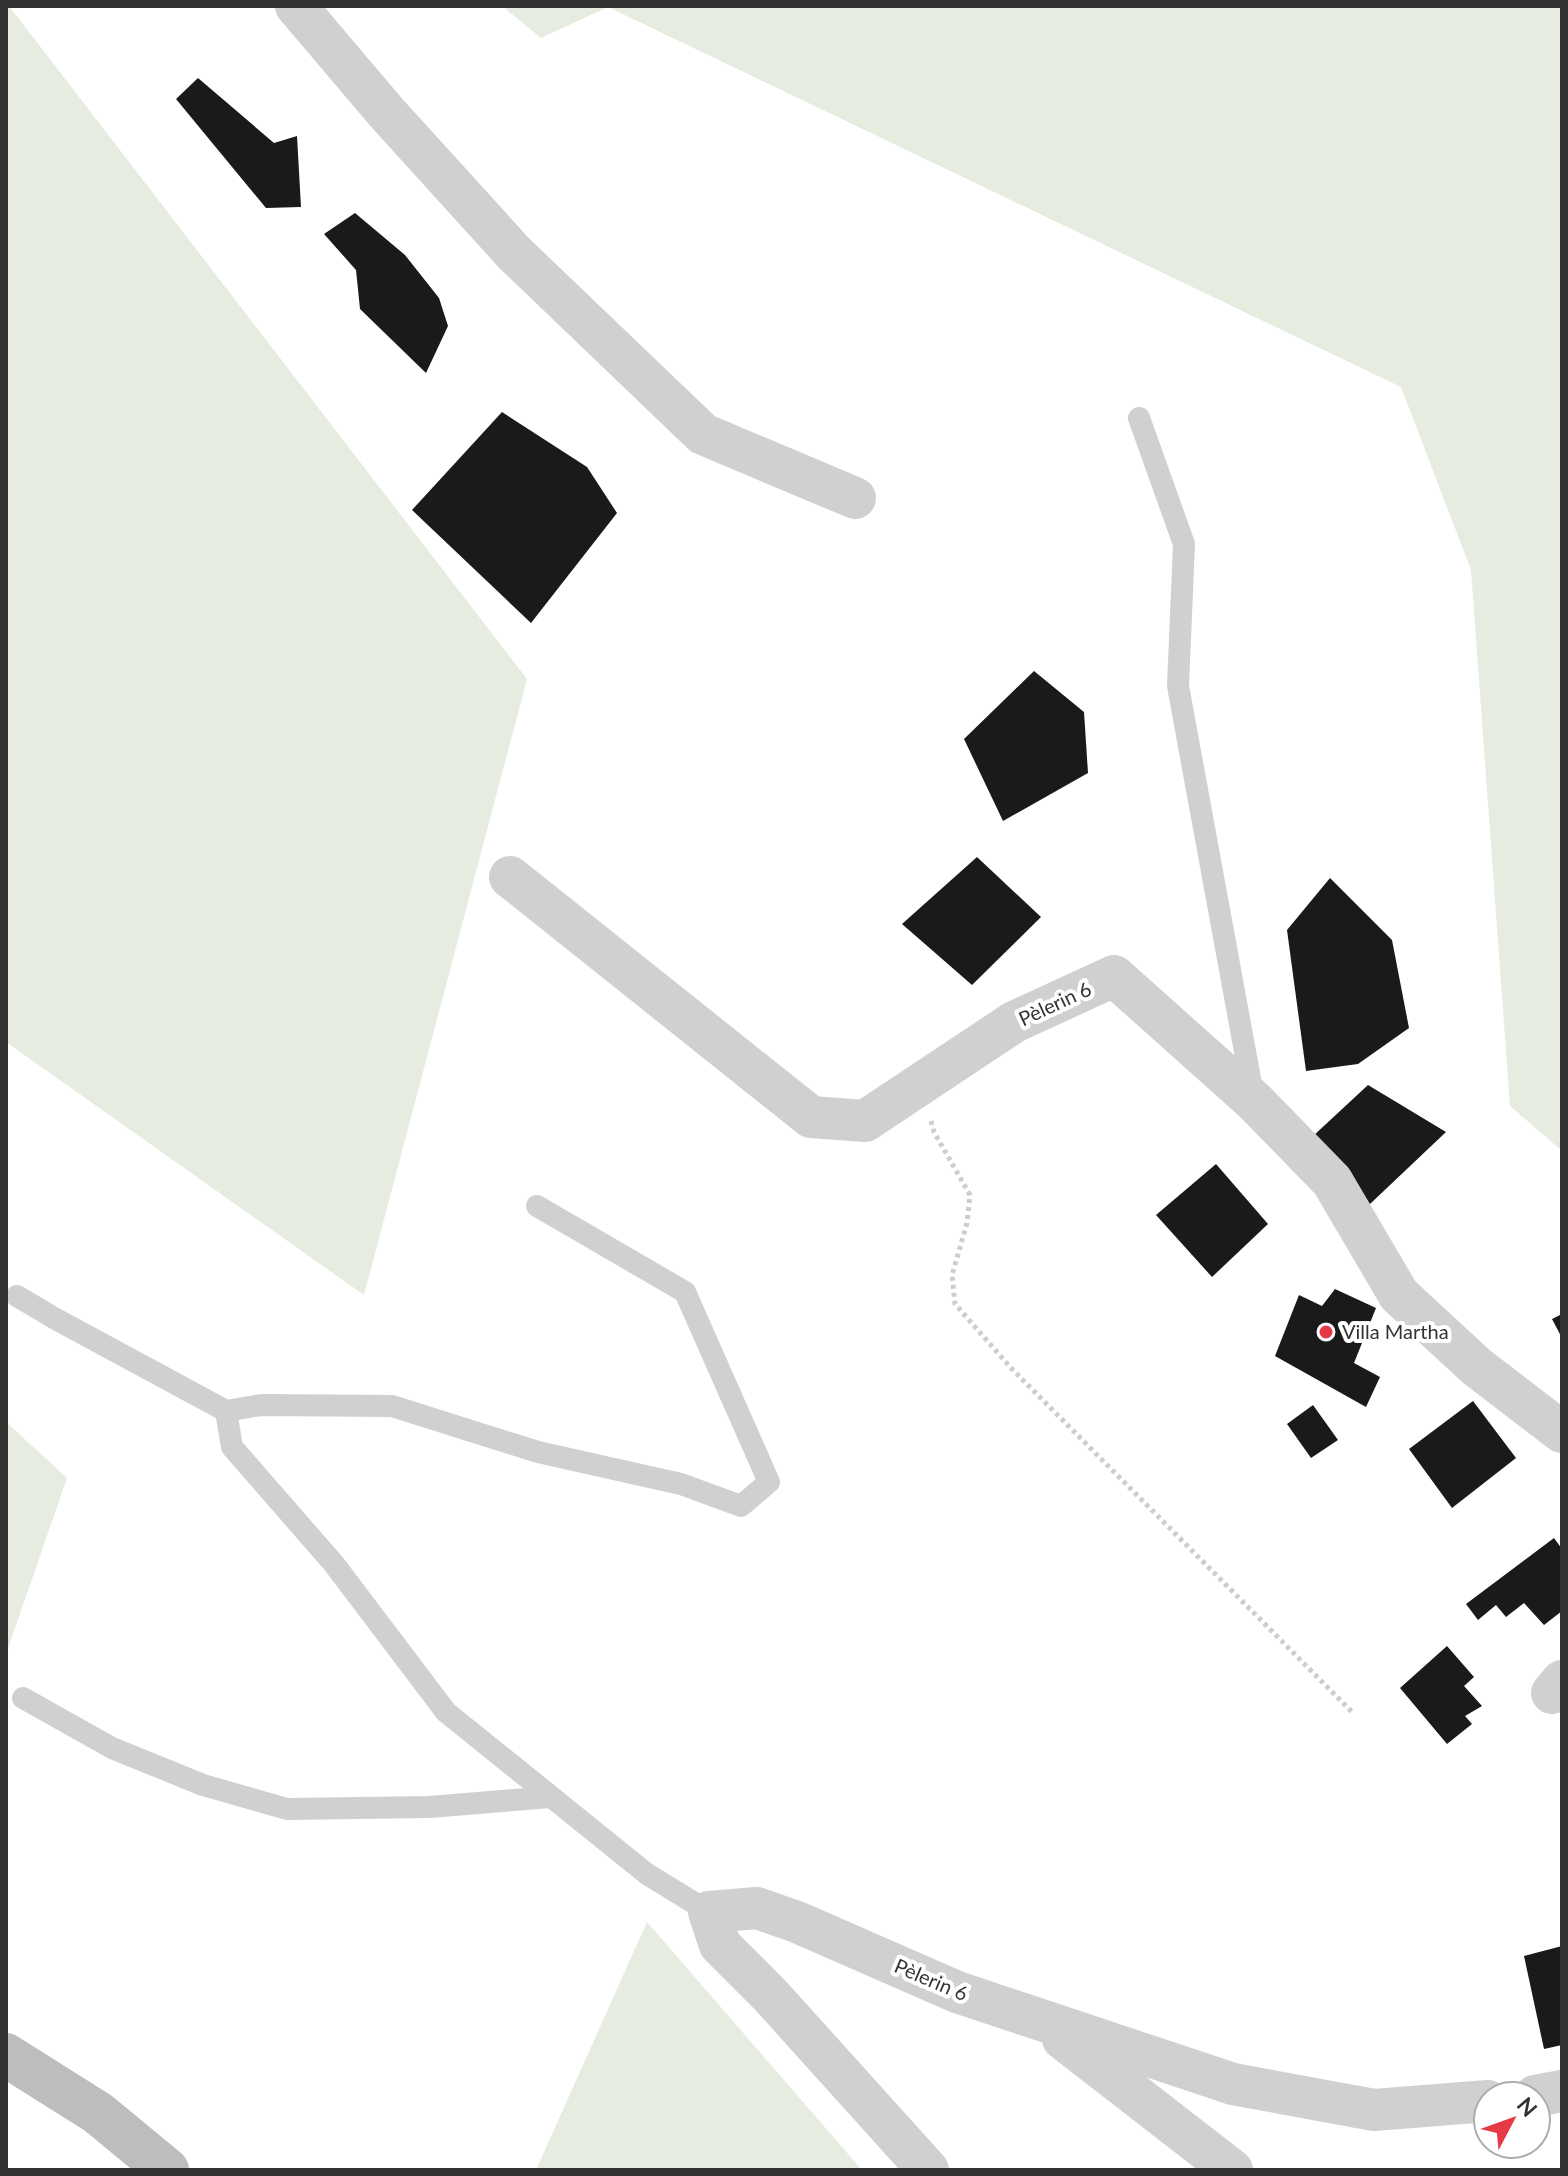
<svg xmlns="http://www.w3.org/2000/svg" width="1568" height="2176" font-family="Lato,sans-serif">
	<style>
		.green { fill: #e6ecdf }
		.building { fill: #1a1a1a }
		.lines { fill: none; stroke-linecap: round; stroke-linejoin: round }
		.path { stroke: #cdcdcd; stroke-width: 5; stroke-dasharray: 4 4; stroke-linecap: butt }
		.lane { stroke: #d0d0d0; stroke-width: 22 }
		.street { stroke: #d0d0d0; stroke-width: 42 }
		.secondary { stroke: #bdbdbd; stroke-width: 44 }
		.poi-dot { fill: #e63946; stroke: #fff; stroke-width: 3 }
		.labels { text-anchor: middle; stroke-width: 8; stroke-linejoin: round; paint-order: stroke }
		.street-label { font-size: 20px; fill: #333; stroke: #fff }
		.poi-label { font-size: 20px; fill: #333; stroke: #fff; text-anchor: start }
	</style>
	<rect width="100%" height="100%" fill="#fff"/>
	<g class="green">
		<polygon points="6,6 9,6 527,679 364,1295 6,1042"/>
		<polygon points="502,6 1562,6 1562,1151 1510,1106 1471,570 1401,387 608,7 541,38"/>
		<polygon points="6,1422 67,1478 6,1654"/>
		<polygon points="647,1922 862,2170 536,2170"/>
	</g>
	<g class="building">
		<polygon points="198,78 274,143 297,136 301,207 266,208 176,99"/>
		<polygon points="355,213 405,255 439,298 448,326 426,373 360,309 356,270 324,234"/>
		<polygon points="502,412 587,467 617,513 531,623 412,510"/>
		<polygon points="1034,671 1084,712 1088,773 1003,821 964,739"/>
		<polygon points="977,857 1041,917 972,985 902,924"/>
		<polygon points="1330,878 1392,940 1409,1028 1358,1064 1306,1071 1287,930"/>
		<polygon points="1368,1085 1446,1132 1370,1204 1312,1137"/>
		<polygon points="1216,1164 1268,1224 1212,1277 1156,1215"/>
		<polygon points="1335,1289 1376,1308 1354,1363 1380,1377 1366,1407 1275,1356 1299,1295 1322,1306"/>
		<polygon points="1562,1314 1562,1338 1552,1319"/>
		<polygon points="1473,1401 1516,1458 1452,1508 1409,1449"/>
		<polygon points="1313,1405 1338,1440 1311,1458 1287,1424"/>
		<polygon points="1554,1538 1562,1549 1562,1611 1544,1625 1524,1603 1506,1617 1496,1605 1478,1620 1466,1604"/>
		<polygon points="1447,1646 1474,1677 1464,1686 1482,1706 1465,1716 1472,1724 1447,1744 1400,1688"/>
		<polygon points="1562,1946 1562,2045 1544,2049 1524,1956"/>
	</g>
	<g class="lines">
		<polyline class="path" points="931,1121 934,1132 970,1195 967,1223 952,1275 955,1304 1011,1368 1353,1713"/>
		<g class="lane">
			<polyline points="1139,418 1184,544 1178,686 1253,1095"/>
			<polyline points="537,1206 685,1292 769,1482 741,1506 681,1484 538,1452 392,1406 261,1405 226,1411 232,1447 334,1564 446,1712 647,1874 709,1912"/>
			<polyline points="17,1296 54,1318 226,1411"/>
			<polyline points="23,1698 112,1748 203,1785 287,1809 430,1807 551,1797"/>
		</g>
		<g class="street">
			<polyline points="296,6 386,112 514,253 703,434 855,498"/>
			<polyline points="510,877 811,1117 865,1121 1014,1022 1114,976 1254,1101 1332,1181 1399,1295 1477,1367 1562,1432"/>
			<polyline points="1552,1693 1562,1681"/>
			<polyline points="1063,2039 1232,2170"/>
			<polyline points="1535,2096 1562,2091"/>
			<polyline points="928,2170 771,1996 720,1945 709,1912 757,1908 797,1922 957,1992 1233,2084 1374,2110 1488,2101"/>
		</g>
		<polyline class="secondary" points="6,2055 98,2113 167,2170"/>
	</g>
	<circle class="poi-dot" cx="1326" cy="1332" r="8"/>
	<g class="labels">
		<g class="street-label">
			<text transform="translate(1055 1004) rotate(-25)" y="7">Pèlerin 6</text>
			<text transform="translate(931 1980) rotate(23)" y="7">Pèlerin 6</text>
		</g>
		<g class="poi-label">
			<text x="1342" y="1339">Villa Martha</text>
		</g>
	</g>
	<rect width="1568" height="2176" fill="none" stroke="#333333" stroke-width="16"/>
	<g transform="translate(1512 2120) rotate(49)"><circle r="38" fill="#ffffff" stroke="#adadad" stroke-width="2"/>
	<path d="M0-6L14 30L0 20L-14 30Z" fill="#e63946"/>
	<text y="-12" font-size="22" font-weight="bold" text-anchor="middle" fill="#333333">N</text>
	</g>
</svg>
